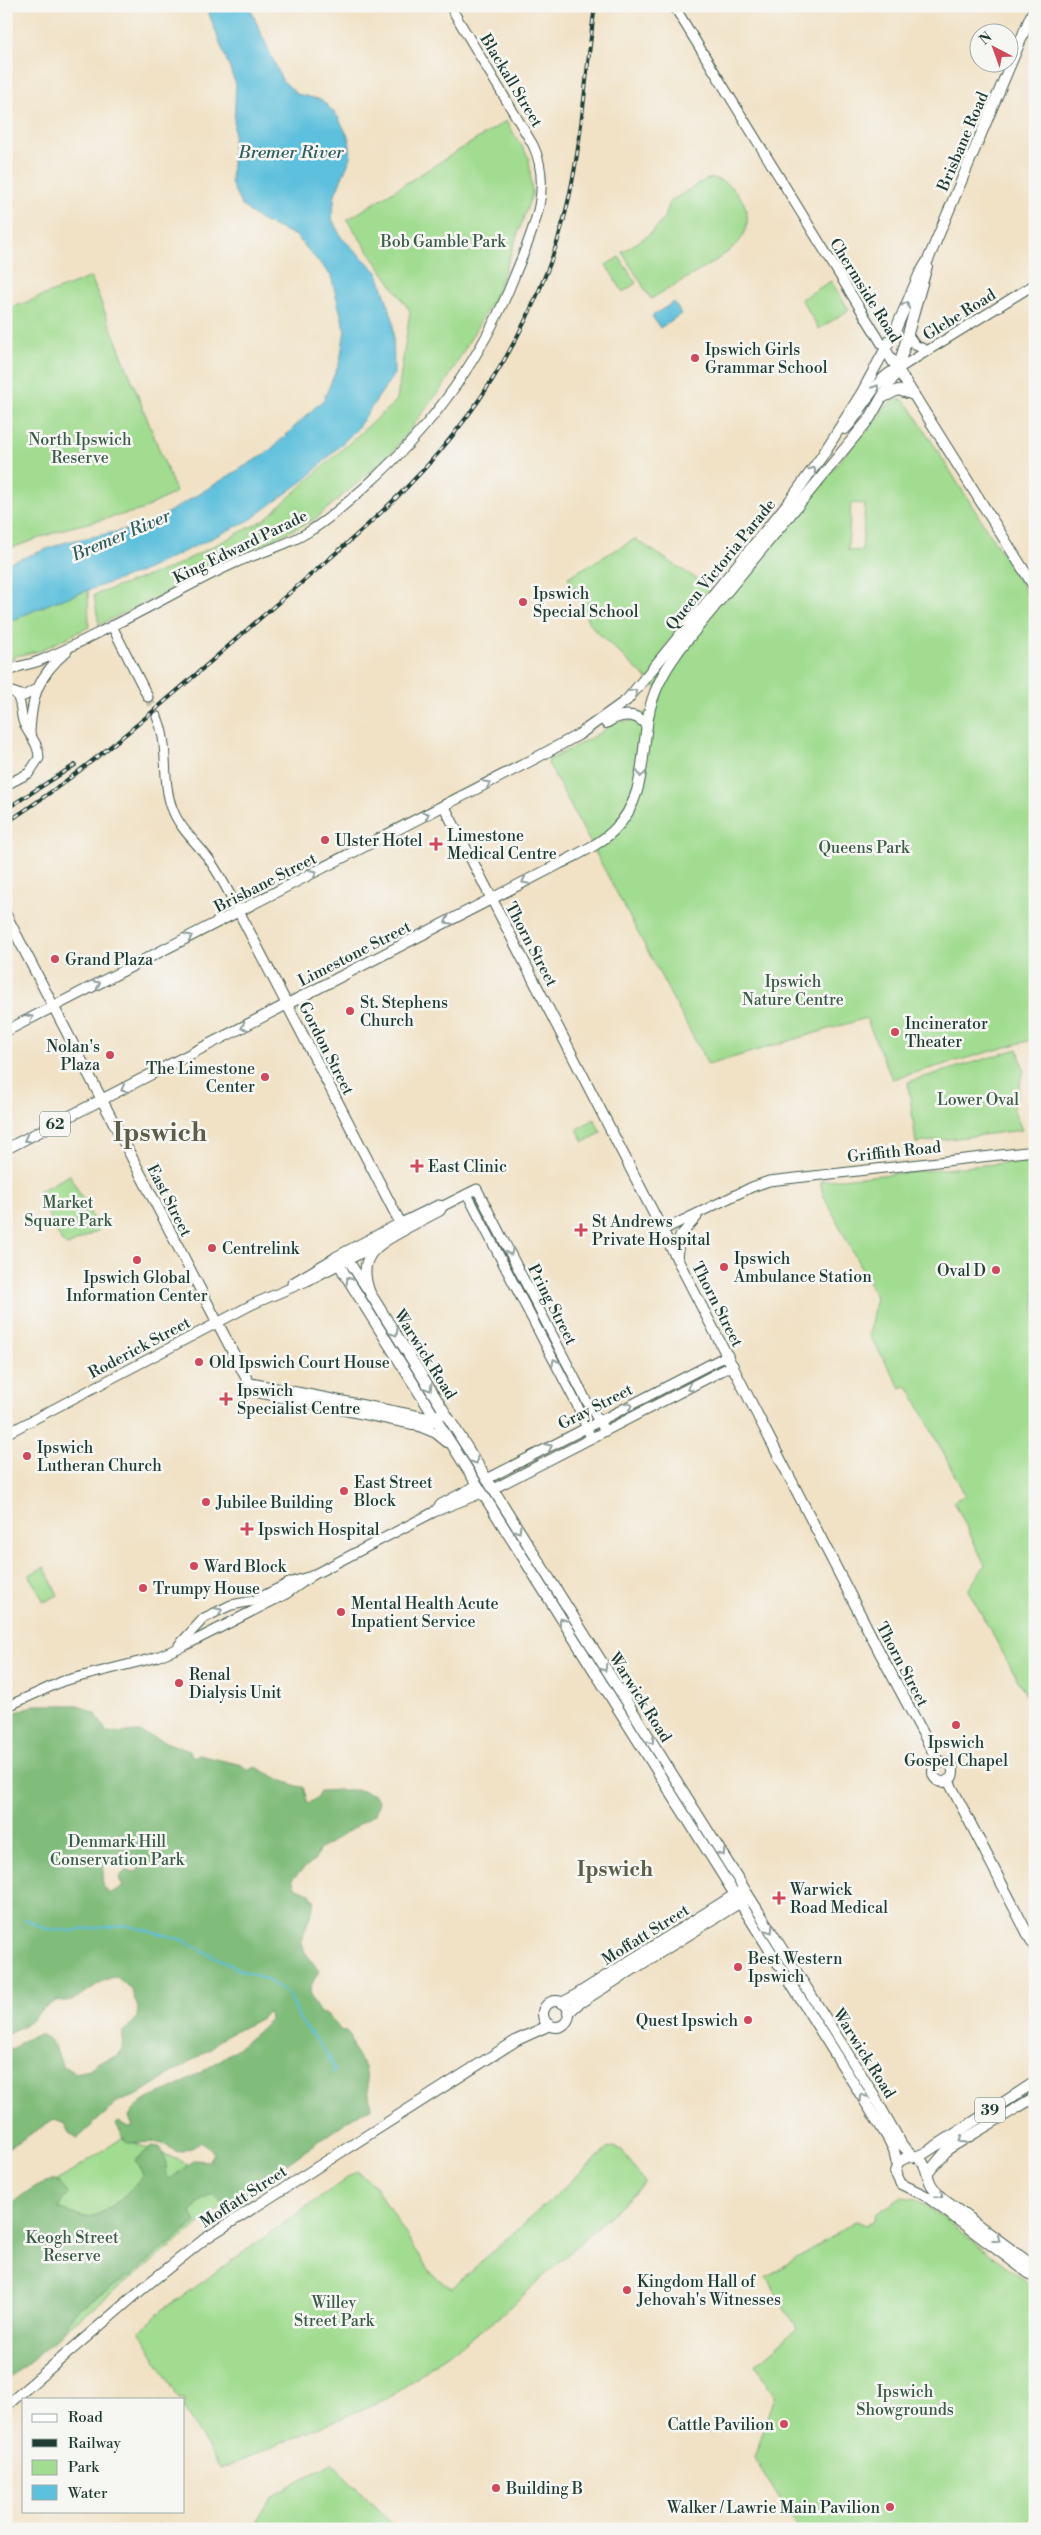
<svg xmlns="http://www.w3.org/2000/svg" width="1041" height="2535" font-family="'Libre Bodoni',serif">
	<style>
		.green { fill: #a1dc90; stroke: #608c62; fill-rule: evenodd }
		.forest { fill: #80bc7a; stroke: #507c57; fill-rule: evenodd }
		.water { fill: #5dc0dc; stroke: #3e7e88 }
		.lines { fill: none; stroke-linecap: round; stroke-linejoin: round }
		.stream { stroke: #5dc0dc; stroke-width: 2 }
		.minor-tunnel { stroke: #c7c1a9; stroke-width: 9; stroke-dasharray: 9 4.5; stroke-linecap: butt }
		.minor-casing { stroke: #3e564a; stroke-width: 11 }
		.major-casing { stroke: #3e564a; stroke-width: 12 }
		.minor { stroke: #fff; stroke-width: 9 }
		.major { stroke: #fff; stroke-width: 10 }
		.rail-casing { stroke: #1f3d34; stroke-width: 4 }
		.rail { stroke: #f6f6f2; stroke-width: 2; stroke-dasharray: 5.5; stroke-linecap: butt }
		.oneway { stroke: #8f9e9a }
		.poi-dot { fill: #d1495b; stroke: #f6f6f2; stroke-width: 2 }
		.labels { text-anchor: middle; stroke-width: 5; stroke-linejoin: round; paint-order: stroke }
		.shield { fill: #f6f6f2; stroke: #60746d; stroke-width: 1 }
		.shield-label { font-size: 15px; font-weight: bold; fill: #1f3d34 }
		.street-label { font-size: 16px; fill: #1f3d34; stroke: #f6f6f2 }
		.park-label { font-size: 16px; fill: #395d46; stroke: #f6f6f2 }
		.poi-label { font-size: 16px; fill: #1f3d34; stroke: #f6f6f2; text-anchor: start }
		.water-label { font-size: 18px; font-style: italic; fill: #2e5e5e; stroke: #f6f6f2 }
		.district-label { font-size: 21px; font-weight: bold; fill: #5c5e47; stroke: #f6f6f2 }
		.town-label { font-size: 26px; font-weight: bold; fill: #5c5e47; stroke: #f6f6f2 }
	</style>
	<rect width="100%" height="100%" fill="#f6f6f2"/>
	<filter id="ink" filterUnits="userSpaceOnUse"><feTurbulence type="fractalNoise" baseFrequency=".02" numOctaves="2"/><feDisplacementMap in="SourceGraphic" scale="10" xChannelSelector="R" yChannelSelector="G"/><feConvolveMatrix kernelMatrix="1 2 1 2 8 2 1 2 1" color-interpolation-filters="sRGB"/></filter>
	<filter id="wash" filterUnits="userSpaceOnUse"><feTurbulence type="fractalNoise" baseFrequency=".0096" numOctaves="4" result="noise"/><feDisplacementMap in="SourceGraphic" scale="20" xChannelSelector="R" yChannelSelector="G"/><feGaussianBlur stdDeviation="1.12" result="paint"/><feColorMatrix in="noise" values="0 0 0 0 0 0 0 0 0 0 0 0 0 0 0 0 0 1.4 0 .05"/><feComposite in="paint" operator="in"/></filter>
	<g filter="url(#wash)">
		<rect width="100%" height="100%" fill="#f1e2c6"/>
		<g class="green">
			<polygon points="506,121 529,158 532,194 497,292 444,385 390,455 315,519 99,625 94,595 173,567 264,520 397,400 410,311 347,220"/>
			<path d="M712 178C726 181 735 188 742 200 750 213 749 231 738 243 718 263 676 283 651 299L622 252C641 240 667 227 669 202L705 180Z"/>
			<polygon points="619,257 636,283 623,292 606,265"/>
			<polygon points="91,277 176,492 142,510 67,528 6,550 6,310"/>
			<polygon points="831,281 849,310 819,329 801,299"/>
			<path d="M895 399 903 400 910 407 1035 606V1039L892 1079 866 1018 708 1065 548 763 549 760 600 733 616 721H635L659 701 661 692 597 632 589 623 568 577 635 539 706 585 725 601 775 538 887 405ZM851 503 865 504 862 551 848 550Z"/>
			<polygon points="88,590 89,627 39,651 16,656 6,663 6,623 51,603"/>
			<polygon points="1018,1049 1024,1071 1013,1108 1022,1130 916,1143 908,1082"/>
			<polygon points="594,1119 601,1133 584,1142 577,1129"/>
			<polygon points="1035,1160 1035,1711 968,1590 985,1565 954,1501 965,1495 910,1389 905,1386 901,1388 869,1335 876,1297 823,1194 820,1181"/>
			<polygon points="70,1175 99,1230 68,1246 62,1242 37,1192"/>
			<polygon points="44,1567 58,1595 44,1602 29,1575"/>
			<polygon points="122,2138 247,2187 6,2376 6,2215"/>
			<polygon points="613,2147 622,2150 645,2183 504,2313 389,2398 220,2469 184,2407 184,2399 179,2399 140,2332 161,2311 357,2171 375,2186 431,2274 452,2288 608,2148"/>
			<polygon points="902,2197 916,2199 927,2206 1035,2288 1035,2516 1014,2529 798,2529 754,2458 775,2397 756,2364 797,2329 766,2277 857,2221 866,2225 874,2220 876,2214"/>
			<polygon points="332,2463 397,2529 248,2529 256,2522 271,2497"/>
		</g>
		<path class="forest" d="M34 1705H78L96 1714 107 1733 139 1732 189 1751 194 1757 199 1755 242 1765 247 1771 255 1767C269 1773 289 1786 303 1787L308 1804 315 1799 320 1791C336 1791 371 1785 379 1801L375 1814 319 1850 315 1859 292 1879 295 1887 310 1893 315 1902 301 1941 305 1952 319 1971C307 1992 307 1993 320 2013L329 2015 341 2031H346L351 2037 353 2050 365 2067 371 2108 360 2112 226 2207 213 2194 199 2202 191 2213 196 2222 131 2275 76 2310 59 2337 6 2381V2208C17 2200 44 2175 58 2182 62 2184 66 2190 68 2194L58 2207C66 2210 76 2217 84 2217 104 2219 132 2189 143 2175L135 2161 152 2146 159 2147 167 2162 166 2174 170 2179 195 2160 209 2161 214 2153 201 2141 192 2148 178 2152 160 2142 127 2143 116 2124 119 2122 129 2128 133 2127 129 2117C136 2099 164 2094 180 2085 205 2070 252 2042 270 2019L269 2012 265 2013 261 2018 219 2040 210 2049 136 2096 119 2101 78 2138 69 2133 63 2122 54 2119 6 2150V2085L11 2080 6 2075V2050L16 2048 20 2042 39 2034C57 2040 55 2054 64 2066 67 2069 72 2071 75 2073L90 2070 96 2063 116 2057 122 2049 123 2033 137 2017 138 2008 131 1989 117 1977C97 1977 78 2007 58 2000L44 2008 31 2021 6 2035V1719L14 1713ZM122 1849 136 1861 139 1871 131 1872 126 1870 119 1878 123 1887 109 1894 102 1884 104 1865 116 1857Z"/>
		<g class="water">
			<polygon points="206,6 249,6 282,80 297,94 322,100 338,117 349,138 351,157 335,194 332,219 341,237 378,273 393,320 394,374 356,430 307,478 250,520 141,572 51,603 6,623 6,564 66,542 146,526 268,452 324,399 340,361 345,330 331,276 296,236 260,220 241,205 231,183 236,85"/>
			<polygon points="674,302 681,314 660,328 652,316"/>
		</g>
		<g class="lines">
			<g class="stream">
				<polyline points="25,1919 46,1929 71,1931 124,1925 154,1932 183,1940 238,1969 266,1979 289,1994 300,2020 328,2055 335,2070 332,2074"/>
				<polyline points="153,2529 158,2525 174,2529"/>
			</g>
		</g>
	</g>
	<g filter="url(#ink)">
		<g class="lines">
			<polyline class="minor-tunnel" points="148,697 157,717"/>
			<defs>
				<g id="minor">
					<polyline points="674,6 885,349"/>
					<polyline points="908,335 915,345 928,351"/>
					<polyline points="898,369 1035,284"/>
					<polyline points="112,626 148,697"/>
					<path d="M6 674C21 663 23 667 39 661 64 651 88 638 112 626 153 606 193 582 235 563 260 552 289 545 313 529 332 517 349 501 366 486 432 427 482 359 514 277 531 235 554 189 533 145L450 6"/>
					<polyline points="6,690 24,696 36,689"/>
					<path d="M157 717C170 746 161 779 172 808 179 828 196 842 208 858 220 875 230 894 239 912"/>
					<path d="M30 732C32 695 38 676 67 651"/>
					<path d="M6 785 29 773 39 758C39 742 27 734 23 721 20 710 22 703 16 694"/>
					<polyline points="467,1194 577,1405 591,1438"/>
					<polyline points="401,1223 438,1205 443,1206 477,1189 586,1400 605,1431"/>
					<polyline points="404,1230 440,1211 443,1206"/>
					<polyline points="663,1230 752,1187 769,1181 1035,1151"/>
					<polyline points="345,1255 367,1289"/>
					<polyline points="677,1257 680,1236 697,1217"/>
					<polyline points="292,1283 336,1257"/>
					<polyline points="6,1434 253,1304 307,1281 379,1244"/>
					<polyline points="487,1479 728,1355"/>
					<polyline points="493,1489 733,1365"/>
					<polyline points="434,1512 441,1504 477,1485"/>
					<polyline points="179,1645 204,1618 231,1605 253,1601 289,1583 308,1577"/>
					<polyline points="6,1707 63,1681 154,1658 186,1645 286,1594 313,1575 434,1512 482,1493"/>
				</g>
				<g id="major">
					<polyline points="885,349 1035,588"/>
					<polyline points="884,397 898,390 914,395"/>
					<path d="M845 429C864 411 873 378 898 369"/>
					<path d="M606 723C619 714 636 711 647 726"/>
					<polyline points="444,806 879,1651 939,1763"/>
					<path d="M239 912 404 1230C375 1246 356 1257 370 1293L870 2089 902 2145 913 2156"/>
					<polyline points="6,915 253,1391 413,1424 429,1424 440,1414"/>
					<polyline points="6,1031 536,758 578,735 627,700 792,498 822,456 861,394 895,331 919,275 928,260 1035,6"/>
					<path d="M6 1149 559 864C578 854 599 845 614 830 648 797 640 751 650 708 656 684 668 665 683 645L870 418 898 369 927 266"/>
					<polyline points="401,1223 336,1257 344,1273 888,2138 894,2150 897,2164"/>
					<polyline points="248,1383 438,1420"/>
					<polyline points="419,1426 436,1433 447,1442"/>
					<circle cx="943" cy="1772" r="10"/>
					<polyline points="948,1780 1035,1948"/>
					<circle cx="556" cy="2014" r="13"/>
					<polyline points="561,2003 571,1998 739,1892"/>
					<polyline points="568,2013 578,2004 744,1900"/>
					<polyline points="915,2157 925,2153 1035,2082"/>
					<polyline points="928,2173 948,2149 1035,2097"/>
					<path d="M1035 2267 943 2199C938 2194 933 2189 930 2182 925 2170 926 2156 909 2156L898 2162 895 2172 901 2184 926 2196 1035 2278"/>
					<polyline points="6,2406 148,2284 206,2238 517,2040 550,2025"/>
				</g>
			</defs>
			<use href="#minor" class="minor-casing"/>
			<use href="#major" class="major-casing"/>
			<use href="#minor" class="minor"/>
			<use href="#major" class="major"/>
			<defs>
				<g id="rail">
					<polyline points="6,809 75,765"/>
					<path d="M6 823C93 766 172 696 249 628 302 581 358 537 407 487 469 424 518 348 549 266 582 179 582 96 595 6"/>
				</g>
			</defs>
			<use href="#rail" class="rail-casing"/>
			<use href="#rail" class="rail"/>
		</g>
		<defs><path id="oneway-chevron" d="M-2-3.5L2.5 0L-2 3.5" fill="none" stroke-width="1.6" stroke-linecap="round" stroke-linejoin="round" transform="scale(1.25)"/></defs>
		<g class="oneway">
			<use href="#oneway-chevron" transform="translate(906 305) rotate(-67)"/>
			<use href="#oneway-chevron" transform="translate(876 388) rotate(-57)"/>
			<use href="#oneway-chevron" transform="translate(813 470) rotate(-54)"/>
			<use href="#oneway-chevron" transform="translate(634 692) rotate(-48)"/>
			<use href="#oneway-chevron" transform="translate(641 774) rotate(98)"/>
			<use href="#oneway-chevron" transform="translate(487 784) rotate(-27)"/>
			<use href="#oneway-chevron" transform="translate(426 815) rotate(-27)"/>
			<use href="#oneway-chevron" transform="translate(314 873) rotate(-27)"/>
			<use href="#oneway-chevron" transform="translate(525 881) rotate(153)"/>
			<use href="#oneway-chevron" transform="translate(448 921) rotate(153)"/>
			<use href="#oneway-chevron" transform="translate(189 937) rotate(-27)"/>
			<use href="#oneway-chevron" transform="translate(97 984) rotate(-27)"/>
			<use href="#oneway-chevron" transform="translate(30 1018) rotate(-27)"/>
			<use href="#oneway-chevron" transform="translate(244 1027) rotate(153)"/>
			<use href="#oneway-chevron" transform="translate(124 1089) rotate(152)"/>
			<use href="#oneway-chevron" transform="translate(27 1139) rotate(153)"/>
			<use href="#oneway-chevron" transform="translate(510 1252) rotate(63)"/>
			<use href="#oneway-chevron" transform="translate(349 1280) rotate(-122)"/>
			<use href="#oneway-chevron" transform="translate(395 1333) rotate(58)"/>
			<use href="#oneway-chevron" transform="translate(555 1362) rotate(-117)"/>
			<use href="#oneway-chevron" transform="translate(429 1388) rotate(58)"/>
			<use href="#oneway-chevron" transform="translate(690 1388) rotate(153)"/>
			<use href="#oneway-chevron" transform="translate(629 1406) rotate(-27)"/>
			<use href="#oneway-chevron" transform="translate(549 1447) rotate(-27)"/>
			<use href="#oneway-chevron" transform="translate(475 1461) rotate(58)"/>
			<use href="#oneway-chevron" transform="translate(518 1530) rotate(58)"/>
			<use href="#oneway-chevron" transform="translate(219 1611) rotate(-27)"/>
			<use href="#oneway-chevron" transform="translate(562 1621) rotate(-123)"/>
			<use href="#oneway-chevron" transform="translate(604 1668) rotate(58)"/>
			<use href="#oneway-chevron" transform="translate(651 1741) rotate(57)"/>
			<use href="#oneway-chevron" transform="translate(722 1853) rotate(58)"/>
			<use href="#oneway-chevron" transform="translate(770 1930) rotate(58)"/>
			<use href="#oneway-chevron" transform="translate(862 2097) rotate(-122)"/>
			<use href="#oneway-chevron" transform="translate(962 2140) rotate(148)"/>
			<use href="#oneway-chevron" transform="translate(940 2195) rotate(45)"/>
			<use href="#oneway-chevron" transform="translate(997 2239) rotate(36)"/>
		</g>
	</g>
	<g class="poi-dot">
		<circle cx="695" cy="358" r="5"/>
		<circle cx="523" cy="602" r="5"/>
		<circle cx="325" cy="840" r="5"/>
		<path d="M433.5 836.5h5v5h5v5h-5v5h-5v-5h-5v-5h5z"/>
		<circle cx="55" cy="959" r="5"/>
		<circle cx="350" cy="1011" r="5"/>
		<circle cx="895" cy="1032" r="5"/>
		<circle cx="110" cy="1055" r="5"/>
		<circle cx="265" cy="1077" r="5"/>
		<path d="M414.5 1158.5h5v5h5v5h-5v5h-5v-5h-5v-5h5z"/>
		<path d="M578.5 1222.5h5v5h5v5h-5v5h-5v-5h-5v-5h5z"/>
		<circle cx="212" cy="1248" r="5"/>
		<circle cx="137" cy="1260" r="5"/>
		<circle cx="724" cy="1267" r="5"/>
		<circle cx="996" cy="1270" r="5"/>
		<circle cx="199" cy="1362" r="5"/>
		<path d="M223.5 1391.5h5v5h5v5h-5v5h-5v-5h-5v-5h5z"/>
		<circle cx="27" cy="1456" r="5"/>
		<circle cx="344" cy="1491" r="5"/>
		<circle cx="206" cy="1502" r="5"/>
		<path d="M244.5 1521.5h5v5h5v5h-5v5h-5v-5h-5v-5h5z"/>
		<circle cx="194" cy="1566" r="5"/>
		<circle cx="143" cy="1588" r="5"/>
		<circle cx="341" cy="1612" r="5"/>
		<circle cx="179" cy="1683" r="5"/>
		<circle cx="956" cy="1725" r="5"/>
		<path d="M776.5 1890.5h5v5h5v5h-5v5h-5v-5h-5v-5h5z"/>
		<circle cx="738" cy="1967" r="5"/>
		<circle cx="748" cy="2020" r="5"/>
		<circle cx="627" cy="2290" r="5"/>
		<circle cx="784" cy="2424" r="5"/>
		<circle cx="496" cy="2488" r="5"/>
		<circle cx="890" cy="2507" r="5"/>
	</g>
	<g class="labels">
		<g class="shield">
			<rect x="40" y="1111.5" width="30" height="25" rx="4"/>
			<rect x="975" y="2097.5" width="30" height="25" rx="4"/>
		</g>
		<g class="shield-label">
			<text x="55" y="1129">62</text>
			<text x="990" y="2115">39</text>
		</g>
		<g class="street-label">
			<text transform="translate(512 80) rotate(59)" y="6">Blackall Street</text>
			<text transform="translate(962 141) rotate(-67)" y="6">Brisbane Road</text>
			<text transform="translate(866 290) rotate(58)" y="6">Chermside Road</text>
			<text transform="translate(959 314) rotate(-32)" y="6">Glebe Road</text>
			<text transform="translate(240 546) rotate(-26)" y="6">King Edward Parade</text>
			<text transform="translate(720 564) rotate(-51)" y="6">Queen Victoria Parade</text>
			<text transform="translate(265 882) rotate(-27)" y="6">Brisbane Street</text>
			<text transform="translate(532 944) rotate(62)" y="6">Thorn Street</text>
			<text transform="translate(354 953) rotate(-27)" y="6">Limestone Street</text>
			<text transform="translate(327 1048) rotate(63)" y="6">Gordon Street</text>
			<text transform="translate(894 1151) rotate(-6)" y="6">Griffith Road</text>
			<text transform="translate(170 1200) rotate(63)" y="6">East Street</text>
			<text transform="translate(553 1304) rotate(63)" y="6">Pring Street</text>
			<text transform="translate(718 1304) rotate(63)" y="6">Thorn Street</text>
			<text transform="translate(139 1347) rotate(-28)" y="6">Roderick Street</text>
			<text transform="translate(426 1354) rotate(58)" y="6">Warwick Road</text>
			<text transform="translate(595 1406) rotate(-27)" y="6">Gray Street</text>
			<text transform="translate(903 1664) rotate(62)" y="6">Thorn Street</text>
			<text transform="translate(641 1697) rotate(58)" y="6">Warwick Road</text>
			<text transform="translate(645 1934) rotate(-32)" y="6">Moffatt Street</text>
			<text transform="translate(865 2053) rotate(58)" y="6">Warwick Road</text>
			<text transform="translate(243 2196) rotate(-33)" y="6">Moffatt Street</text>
		</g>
		<g class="park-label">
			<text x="443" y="247">Bob Gamble Park</text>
			<text x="80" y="445">North Ipswich<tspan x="80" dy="18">Reserve</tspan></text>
			<text x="864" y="853">Queens Park</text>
			<text x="793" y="987">Ipswich<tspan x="793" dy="18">Nature Centre</tspan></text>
			<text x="978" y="1105">Lower Oval</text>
			<text x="68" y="1208">Market<tspan x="68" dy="18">Square Park</tspan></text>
			<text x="117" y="1847">Denmark Hill<tspan x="117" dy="18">Conservation Park</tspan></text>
			<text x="72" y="2243">Keogh Street<tspan x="72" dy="18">Reserve</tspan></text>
			<text x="334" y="2308">Willey<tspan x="334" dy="18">Street Park</tspan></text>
			<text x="905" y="2397">Ipswich<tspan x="905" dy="18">Showgrounds</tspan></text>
		</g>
		<g class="poi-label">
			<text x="705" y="355">Ipswich Girls<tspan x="705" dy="18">Grammar School</tspan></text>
			<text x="533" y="599">Ipswich<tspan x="533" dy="18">Special School</tspan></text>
			<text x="447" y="841">Limestone<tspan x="447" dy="18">Medical Centre</tspan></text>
			<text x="335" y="846">Ulster Hotel</text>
			<text x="65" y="965">Grand Plaza</text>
			<text x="360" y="1008">St. Stephens<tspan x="360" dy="18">Church</tspan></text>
			<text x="905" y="1029">Incinerator<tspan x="905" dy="18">Theater</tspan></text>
			<text x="100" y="1052" text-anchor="end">Nolan's<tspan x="100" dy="18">Plaza</tspan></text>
			<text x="255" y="1074" text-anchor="end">The Limestone<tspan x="255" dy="18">Center</tspan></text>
			<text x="428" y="1172">East Clinic</text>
			<text x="592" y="1227">St Andrews<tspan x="592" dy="18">Private Hospital</tspan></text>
			<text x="222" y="1254">Centrelink</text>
			<text x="734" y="1264">Ipswich<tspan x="734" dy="18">Ambulance Station</tspan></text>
			<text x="986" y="1276" text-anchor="end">Oval D</text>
			<text x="137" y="1283" text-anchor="middle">Ipswich Global<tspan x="137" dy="18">Information Center</tspan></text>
			<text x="209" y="1368">Old Ipswich Court House</text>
			<text x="237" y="1396">Ipswich<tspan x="237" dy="18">Specialist Centre</tspan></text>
			<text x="37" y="1453">Ipswich<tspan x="37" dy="18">Lutheran Church</tspan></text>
			<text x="354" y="1488">East Street<tspan x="354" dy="18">Block</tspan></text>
			<text x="216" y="1508">Jubilee Building</text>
			<text x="258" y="1535">Ipswich Hospital</text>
			<text x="204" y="1572">Ward Block</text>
			<text x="153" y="1594">Trumpy House</text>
			<text x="351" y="1609">Mental Health Acute<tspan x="351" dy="18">Inpatient Service</tspan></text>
			<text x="189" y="1680">Renal<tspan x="189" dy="18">Dialysis Unit</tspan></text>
			<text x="956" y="1748" text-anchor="middle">Ipswich<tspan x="956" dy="18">Gospel Chapel</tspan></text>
			<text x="790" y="1895">Warwick<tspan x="790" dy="18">Road Medical</tspan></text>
			<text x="748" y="1964">Best Western<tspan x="748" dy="18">Ipswich</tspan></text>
			<text x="738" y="2026" text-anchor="end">Quest Ipswich</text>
			<text x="637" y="2287">Kingdom Hall of<tspan x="637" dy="18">Jehovah's Witnesses</tspan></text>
			<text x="774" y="2430" text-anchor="end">Cattle Pavilion</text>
			<text x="506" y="2494">Building B</text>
			<text x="880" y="2513" text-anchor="end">Walker / Lawrie Main Pavilion</text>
		</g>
		<g class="water-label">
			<text x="291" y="158">Bremer River</text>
			<text transform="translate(121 535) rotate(-23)" y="6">Bremer River</text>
		</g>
		<g class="district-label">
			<text x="615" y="1876">Ipswich</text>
		</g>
		<g class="town-label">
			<text x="160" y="1141">Ipswich</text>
		</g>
	</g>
	<rect width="1041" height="2535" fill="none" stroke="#f6f6f2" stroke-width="25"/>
	<rect x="22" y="2398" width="162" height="115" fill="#f6f6f2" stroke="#a0aca6"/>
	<rect x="32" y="2414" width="25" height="8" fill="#ffffff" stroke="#a0aca6"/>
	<text x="68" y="2422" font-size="15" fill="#1f3d34">Road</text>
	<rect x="32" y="2439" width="25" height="8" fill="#1f3d34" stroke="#a0aca6"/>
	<text x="68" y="2448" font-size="15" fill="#1f3d34">Railway</text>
	<rect x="32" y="2460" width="25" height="15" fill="#a1dc90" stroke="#a0aca6"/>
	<text x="68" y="2472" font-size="15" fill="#1f3d34">Park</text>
	<rect x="32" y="2485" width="25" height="15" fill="#5dc0dc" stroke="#a0aca6"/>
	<text x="68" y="2498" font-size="15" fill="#1f3d34">Water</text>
	<g transform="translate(994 48) rotate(319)"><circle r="24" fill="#f6f6f2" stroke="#a0aca6"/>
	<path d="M0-4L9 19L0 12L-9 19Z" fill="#d1495b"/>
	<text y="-8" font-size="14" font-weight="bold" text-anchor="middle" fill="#1f3d34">N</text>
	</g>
</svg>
